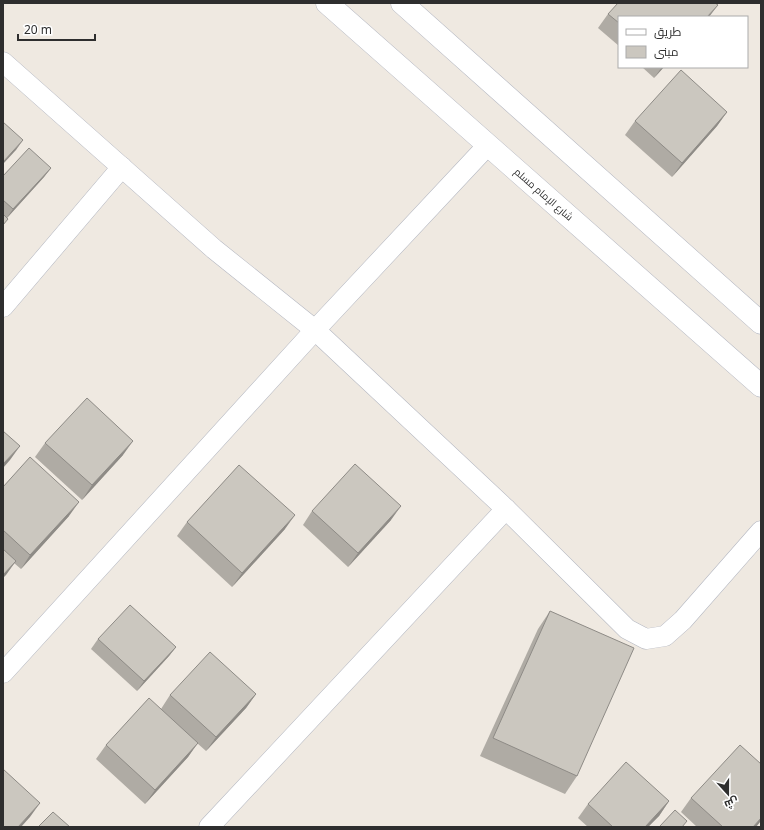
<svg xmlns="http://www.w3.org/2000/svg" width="764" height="830" font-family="'Noto Sans',Cairo,sans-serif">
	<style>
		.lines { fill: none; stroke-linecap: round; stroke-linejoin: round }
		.minor-casing { stroke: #b4b7c1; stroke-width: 21 }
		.secondary-casing { stroke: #b4b7c1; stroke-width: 23 }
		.minor { stroke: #fff; stroke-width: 20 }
		.secondary { stroke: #fff; stroke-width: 22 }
		.wall { fill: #afaba4 }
		.shaded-wall { fill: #8e8b86 }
		.building { fill: #cbc7bf; stroke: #8e8b86 }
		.labels { text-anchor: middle; stroke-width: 4; stroke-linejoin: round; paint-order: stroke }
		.street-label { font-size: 10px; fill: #2e2e2e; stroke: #fff }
	</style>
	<rect width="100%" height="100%" fill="#efe9e1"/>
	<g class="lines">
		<defs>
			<g id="minor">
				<polyline points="3,62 214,249 315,330 506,509 627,629 646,639 665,636 683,620 761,531"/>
				<polyline points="3,307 122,167"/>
				<polyline points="3,673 315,330 488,145"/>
				<polyline points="209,827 506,509"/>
			</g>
			<g id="secondary">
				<polyline points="327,3 761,386"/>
				<polyline points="402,3 761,323"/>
			</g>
		</defs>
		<use href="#minor" class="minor-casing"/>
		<use href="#secondary" class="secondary-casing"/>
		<use href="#minor" class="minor"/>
		<use href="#secondary" class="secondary"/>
	</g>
	<g class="wall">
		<polygon points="608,14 619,17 619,46 598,28"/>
		<polygon points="642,67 664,67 654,78"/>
		<polygon points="727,112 717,126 672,177 625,135 635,121"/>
		<polygon points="51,168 44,177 7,218 3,226 3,176"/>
		<polygon points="45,443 123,455 82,500 35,457"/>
		<polygon points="3,487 69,516 21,569 14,563 3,578"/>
		<polygon points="312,511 391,520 348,567 303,525"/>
		<polygon points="187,522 285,529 232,587 177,536"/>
		<polygon points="550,611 577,776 565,794 480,756 538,629"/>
		<polygon points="98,639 176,647 169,656 137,691 91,649"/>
		<polygon points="256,694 246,708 206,751 197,743 188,757 145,804 96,759 106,745 161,709 170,695"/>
		<polygon points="691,798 756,827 697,827 681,812"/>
		<polygon points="669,801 659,816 648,827 588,827 578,818 588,804"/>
	</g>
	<g class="shaded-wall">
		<polygon points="718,5 709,17 707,17"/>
		<polygon points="662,67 664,67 654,78"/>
		<polygon points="727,112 717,126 672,177 682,163"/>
		<polygon points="23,140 16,150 3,164 3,162"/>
		<polygon points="51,168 44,177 6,219 13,209"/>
		<polygon points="133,441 123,455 82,500 92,485"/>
		<polygon points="20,446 10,460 3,468 3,464"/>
		<polygon points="79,502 69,516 21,569 30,555"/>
		<polygon points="401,506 391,520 348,567 358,553"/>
		<polygon points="295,515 285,529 232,587 242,573"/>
		<polygon points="16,561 6,575 3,578 3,575"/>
		<polygon points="176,647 169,656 137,691 144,681"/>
		<polygon points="256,694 246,708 206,751 216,737"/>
		<polygon points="198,743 188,757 145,804 155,790"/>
		<polygon points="669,801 659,816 648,827 645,827"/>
		<polygon points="40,803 30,817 21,827 18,827"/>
		<polygon points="761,818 761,821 756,827 753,827"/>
	</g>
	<g class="building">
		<polygon points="618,3 715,3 718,5 707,17 619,17 619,23 608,14"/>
		<polygon points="681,70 727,112 682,163 635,121"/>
		<polygon points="3,122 23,140 3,162"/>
		<polygon points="29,148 51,168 13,209 3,200 3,176"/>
		<polygon points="3,214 8,219 3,225"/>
		<polygon points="87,398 133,441 92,485 45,443"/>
		<polygon points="3,431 20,446 3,464"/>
		<polygon points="30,457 79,502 30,555 3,530 3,487"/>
		<polygon points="355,464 401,506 358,553 312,511"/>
		<polygon points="239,465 295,515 242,573 187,522"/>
		<polygon points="3,549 16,561 3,575"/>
		<polygon points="130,605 176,647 144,681 98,639"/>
		<polygon points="550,611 634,648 577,776 493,738"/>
		<polygon points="210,652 256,694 216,737 170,695"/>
		<polygon points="149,698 198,743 155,790 106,745"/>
		<polygon points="740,745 761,764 761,818 753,827 723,827 691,798"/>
		<polygon points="626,762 669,801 645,827 613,827 588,804"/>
		<polygon points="3,769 40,803 18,827 3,827"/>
		<polygon points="675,810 687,821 682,827 661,827 660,826"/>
		<polygon points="53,812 70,827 38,827"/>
	</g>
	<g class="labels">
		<g class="street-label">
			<text transform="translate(544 194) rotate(41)" y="4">شارع الإمام مسلم</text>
		</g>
	</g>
	<rect width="764" height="830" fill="none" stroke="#2e2e2e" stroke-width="8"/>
	<rect x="618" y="16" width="130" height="52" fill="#ffffff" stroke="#ababab"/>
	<rect x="626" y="29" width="20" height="6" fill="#ffffff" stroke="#ababab"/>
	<text x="654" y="36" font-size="12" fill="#2e2e2e">طريق</text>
	<rect x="626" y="46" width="20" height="12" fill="#cbc7bf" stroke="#ababab"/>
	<text x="654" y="56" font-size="12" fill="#2e2e2e">مبنى</text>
	<g transform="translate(728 794) rotate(159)" stroke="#ffffff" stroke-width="3" paint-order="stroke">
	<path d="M0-3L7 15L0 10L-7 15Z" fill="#2e2e2e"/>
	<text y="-6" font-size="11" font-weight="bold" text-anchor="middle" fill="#2e2e2e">ش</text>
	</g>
	<path d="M18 34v6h77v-6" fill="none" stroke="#2e2e2e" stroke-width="2"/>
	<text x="24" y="34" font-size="12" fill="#2e2e2e" stroke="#ffffff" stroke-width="3" paint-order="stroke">20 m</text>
</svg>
